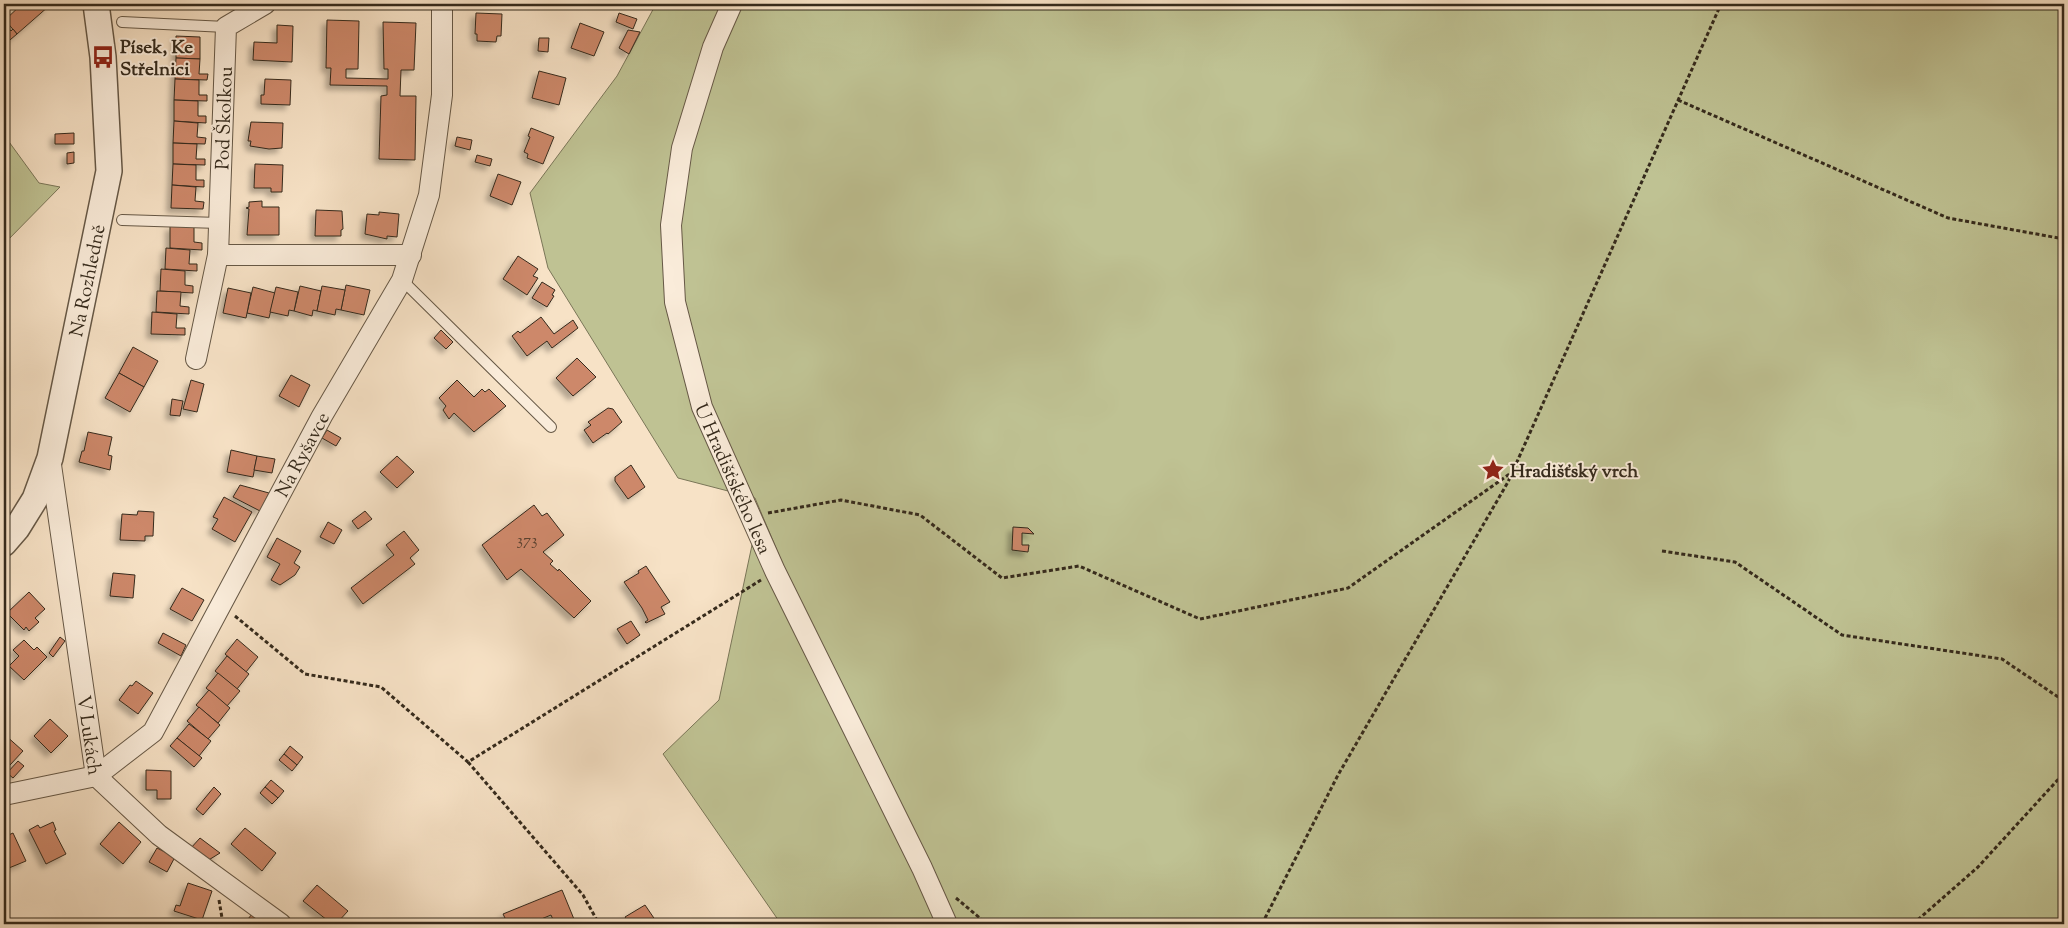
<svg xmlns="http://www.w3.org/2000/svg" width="2068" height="928" font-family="'Sorts Mill Goudy',serif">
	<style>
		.green { fill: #bfc293; stroke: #7a7658 }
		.building { fill: #cd886b; stroke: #352a1c; filter: url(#shadow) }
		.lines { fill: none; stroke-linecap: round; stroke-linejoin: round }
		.service-casing { stroke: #665846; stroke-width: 12 }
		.minor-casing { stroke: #665846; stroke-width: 22 }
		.tertiary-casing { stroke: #665846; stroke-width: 28 }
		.path { stroke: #352a1c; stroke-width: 3; stroke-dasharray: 4 2.5; stroke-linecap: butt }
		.service { stroke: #faecda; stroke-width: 10 }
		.minor { stroke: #faecda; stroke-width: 20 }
		.tertiary { stroke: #faecda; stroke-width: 25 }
		.labels { text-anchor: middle; stroke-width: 4; stroke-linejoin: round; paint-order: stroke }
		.number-label { font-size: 16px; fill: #5b4230 }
		.poi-label { font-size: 19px; font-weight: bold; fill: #352a1c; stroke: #faecda; text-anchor: start }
		.street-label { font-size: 19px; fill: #352a1c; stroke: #faecda }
	</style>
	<defs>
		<filter id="shadow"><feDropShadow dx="-4.5" dy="4.5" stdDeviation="2.5" flood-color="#0004"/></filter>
	</defs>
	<rect width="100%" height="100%" fill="#f7e2c6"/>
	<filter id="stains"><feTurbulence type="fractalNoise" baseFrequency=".004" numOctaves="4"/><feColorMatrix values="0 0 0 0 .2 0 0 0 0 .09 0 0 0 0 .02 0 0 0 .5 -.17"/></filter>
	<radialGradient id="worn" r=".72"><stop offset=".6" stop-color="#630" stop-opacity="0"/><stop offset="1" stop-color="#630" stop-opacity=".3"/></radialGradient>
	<g class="green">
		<polygon points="656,4 2064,4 2064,924 959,924 949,911 804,615 755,498 678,478 548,268 530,193 617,76"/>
		<polygon points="4,135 39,183 60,187 4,244"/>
		<polygon points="752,545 944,924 781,924 663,754 719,700"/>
	</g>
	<g class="building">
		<polygon points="22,4 47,4 49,6 17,34 5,20"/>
		<polygon points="476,13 502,14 501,36 497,36 496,42 477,41 477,34 475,34"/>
		<polygon points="619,13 637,19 633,29 616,22"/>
		<polygon points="327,20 359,21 358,69 346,69 346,78 388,79 388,69 384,69 383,22 416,23 414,70 401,70 400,96 416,96 415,160 379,159 381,96 387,95 387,86 330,85 331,68 326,68"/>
		<polygon points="4,23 11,31 13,29 17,34 4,45"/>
		<polygon points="580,23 604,32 594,56 571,48"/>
		<polygon points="277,25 293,26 292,62 253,60 254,42 277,43"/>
		<polygon points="628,30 640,32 629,54 619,48"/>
		<polygon points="176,36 200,37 200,59 176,58"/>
		<polygon points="539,38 549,38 548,52 538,51"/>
		<polygon points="176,58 200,59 199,74 208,74 207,80 175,79"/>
		<polygon points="539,71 566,78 559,105 532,98"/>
		<polygon points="175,79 199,80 199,95 207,95 207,101 174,100"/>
		<polygon points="265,79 291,80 290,105 261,104 261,95 264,95"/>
		<polygon points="174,100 198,101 198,116 206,116 206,123 174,121"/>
		<polygon points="174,121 198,123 197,137 206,138 205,144 173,143"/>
		<polygon points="251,122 283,123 282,148 269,149 250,146 251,141 248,141"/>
		<polygon points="531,128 554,137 543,164 527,158 528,154 524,152 530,137 528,136"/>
		<polygon points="74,133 74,144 55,144 55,134"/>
		<polygon points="457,137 472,140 470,150 455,146"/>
		<polygon points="173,143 197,144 196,159 205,159 205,165 173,164"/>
		<polygon points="74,152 74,163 67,164 67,153"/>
		<polygon points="477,155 492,159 490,166 475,162"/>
		<polygon points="173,164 196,165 196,180 204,180 204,187 172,185"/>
		<polygon points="255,164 283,165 282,192 271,192 271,188 254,188"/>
		<polygon points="498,174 521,182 512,205 490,196"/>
		<polygon points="172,185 196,187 195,201 204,202 203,209 171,208"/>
		<polygon points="262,201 262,207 279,207 279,235 247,235 249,209 246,208 249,207 249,202"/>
		<polygon points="316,210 342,211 343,229 341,230 341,236 315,236"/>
		<polygon points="379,212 399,214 397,237 387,236 387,239 365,234 367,214 379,215"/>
		<polygon points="170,226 194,227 194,242 202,243 202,250 170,248"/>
		<polygon points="166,248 190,250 189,264 197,264 197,271 165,269"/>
		<polygon points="518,256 538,269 533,276 538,278 527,295 503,279"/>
		<polygon points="161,269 185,271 185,285 193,286 193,293 160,291"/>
		<polygon points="542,282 555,290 552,295 554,296 547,307 532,298"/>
		<polygon points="346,285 370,290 364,315 341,310"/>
		<polygon points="300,286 321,291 317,311 313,310 312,316 294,311"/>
		<polygon points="322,286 345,290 341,310 336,309 335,315 317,311"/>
		<polygon points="253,287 275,293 269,318 247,313"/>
		<polygon points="276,287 298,292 294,311 289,310 288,316 270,312"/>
		<polygon points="228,288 251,293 246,318 223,313"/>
		<polygon points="157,291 181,292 180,306 189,307 189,314 156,312"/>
		<polygon points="152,312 177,314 176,328 185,328 185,335 151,334"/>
		<polygon points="541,317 554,334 573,320 578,328 552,348 547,341 527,356 512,336 518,331 520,333"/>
		<polygon points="441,330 453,342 446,349 434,338"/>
		<polygon points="133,347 158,361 144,387 119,373"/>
		<polygon points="577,358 596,377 573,396 556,378"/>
		<polygon points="119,373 144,387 130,412 105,398"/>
		<polygon points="291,375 310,385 299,407 279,396"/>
		<polygon points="191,380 204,384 197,412 183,409"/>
		<polygon points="457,380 474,397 482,389 485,392 489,389 506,406 474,432 454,413 449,419 443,410 446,406 439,398"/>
		<polygon points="172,399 183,401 180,416 170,415"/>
		<polygon points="608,408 613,409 622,422 608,434 607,433 593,443 584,430 591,425 588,422"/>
		<polygon points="327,430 341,438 336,446 322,438"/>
		<polygon points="88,432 112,437 108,455 112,456 110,470 79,462 82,451 84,451"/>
		<polygon points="231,450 257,456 253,477 227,472"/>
		<polygon points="257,456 275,459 272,473 254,470"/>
		<polygon points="397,456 414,472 397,488 380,472"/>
		<polygon points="631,465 645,487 628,499 615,481 615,477"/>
		<polygon points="240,485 269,493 260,511 233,497"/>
		<polygon points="224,497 252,512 235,542 212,529 218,519 213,517"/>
		<polygon points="534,505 542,516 547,513 564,535 543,552 553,561 550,564 558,571 559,569 591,601 574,618 521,569 507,580 482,545"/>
		<polygon points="138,511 154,512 153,536 145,536 145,541 120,540 122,514 137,515"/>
		<polygon points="365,511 372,519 358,529 352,521"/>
		<polygon points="328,522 342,530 334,544 320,537"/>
		<polygon points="1013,527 1028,528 1034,534 1022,533 1022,545 1029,545 1028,552 1012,550"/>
		<polygon points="404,531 419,550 410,558 415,564 363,604 351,588 394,555 386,545"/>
		<polygon points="277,538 301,551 294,563 300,567 295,575 280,585 271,580 280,564 267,557"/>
		<polygon points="646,566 670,602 661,607 665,614 646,623 645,622 648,620 642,608 624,582 639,573 638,571"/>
		<polygon points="113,573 135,575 133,598 110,596"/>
		<polygon points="182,588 204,600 192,621 170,609"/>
		<polygon points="29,592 45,609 35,618 39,622 29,631 26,627 24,630 7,613"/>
		<polygon points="631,621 640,635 627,644 617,629"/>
		<polygon points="163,633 186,645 181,656 158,643"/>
		<polygon points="60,637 65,641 53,657 49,653"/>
		<polygon points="237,639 258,657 246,672 225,654"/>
		<polygon points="24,640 34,650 37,647 47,657 24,680 9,666 19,656 13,650"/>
		<polygon points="227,656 249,674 237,689 215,671"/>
		<polygon points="218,673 240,691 227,706 206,688"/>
		<polygon points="136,681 153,693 138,714 119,700 130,685 132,686"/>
		<polygon points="209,690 230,708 218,723 196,705"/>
		<polygon points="199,707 220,725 208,739 187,721"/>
		<polygon points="50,719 68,736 51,753 34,736"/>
		<polygon points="189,724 211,741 199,756 177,738"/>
		<polygon points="4,734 23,751 10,765 4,759"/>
		<polygon points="177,738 202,758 194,767 170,746"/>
		<polygon points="290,746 303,757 297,765 284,754"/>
		<polygon points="284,754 297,765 292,771 279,760"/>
		<polygon points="18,761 24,766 13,778 7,773"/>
		<polygon points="146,770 171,771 171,799 157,799 157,790 146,790"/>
		<polygon points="271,780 284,791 278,798 265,787"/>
		<polygon points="214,787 221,794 203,815 196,809"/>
		<polygon points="265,787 278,798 272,804 260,793"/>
		<polygon points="53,822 56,830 54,831 66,854 46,864 29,830 38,825 40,828"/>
		<polygon points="119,822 141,842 123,864 100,844"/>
		<polygon points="245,828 276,853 262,871 231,844"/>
		<polygon points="13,833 26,861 4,870 4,837"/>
		<polygon points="200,838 220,853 207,861 190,849"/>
		<polygon points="157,848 175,857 167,872 149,862"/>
		<polygon points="188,883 212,891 202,920 174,911 176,905 180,906"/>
		<polygon points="317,885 348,911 336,924 332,924 303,901"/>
		<polygon points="562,890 576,924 555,924 551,915 529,924 508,924 503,914"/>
		<polygon points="645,905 658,924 630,924 625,917"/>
		<polygon points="252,914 267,924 244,924"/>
	</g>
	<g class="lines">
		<defs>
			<g id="service">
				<polyline points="122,22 226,27"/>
				<polyline points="122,220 219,223"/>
				<polyline points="402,280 551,427"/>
			</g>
			<g id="minor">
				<polyline points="265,4 226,27 218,255 411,255"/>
				<path id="s1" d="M732 4 713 47 682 148 671 225 675 302 702 407 775 571 922 868 947 924"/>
				<polyline points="196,359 218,255"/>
				<path id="s2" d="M50 458 96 776 159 835 281 924"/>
				<path id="s3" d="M4 795 96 776 153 732 322 416 402 280 429 195 442 95V4"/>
			</g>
			<g id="tertiary">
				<path id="s4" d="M4 543 17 528 35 499 50 458 109 171 103 57 96 4"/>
			</g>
		</defs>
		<use href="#service" class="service-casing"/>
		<use href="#minor" class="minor-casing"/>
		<use href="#tertiary" class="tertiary-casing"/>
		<g class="path">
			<polyline points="1678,100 1948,218 2064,239"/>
			<polyline points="768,513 841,500 920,515 1002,578 1079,566 1200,619 1348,588 1511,473"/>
			<polyline points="1662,551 1735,562 1842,635 2002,659 2064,701"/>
			<polyline points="235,616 305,674 381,687 468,762 761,580"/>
			<polyline points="468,762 583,895 599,924"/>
			<polyline points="956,898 987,924"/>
			<polyline points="219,900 223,924"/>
			<polyline points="1262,924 1338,775 1508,482 1721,4"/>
			<polyline points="1913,924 1978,867 2064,773"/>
		</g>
		<use href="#service" class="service"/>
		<use href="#minor" class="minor"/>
		<use href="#tertiary" class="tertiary"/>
	</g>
	<defs>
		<symbol id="bus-bare" viewBox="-9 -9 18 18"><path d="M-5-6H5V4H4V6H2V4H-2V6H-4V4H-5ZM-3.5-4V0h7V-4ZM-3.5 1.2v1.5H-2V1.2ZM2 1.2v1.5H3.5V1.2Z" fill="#8f2418" stroke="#faecda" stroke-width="2.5" paint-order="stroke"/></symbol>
		<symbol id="sight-bare" viewBox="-9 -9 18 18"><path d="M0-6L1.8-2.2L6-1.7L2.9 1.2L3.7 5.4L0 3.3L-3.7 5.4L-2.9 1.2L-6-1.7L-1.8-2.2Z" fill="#8f2418" stroke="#faecda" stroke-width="2.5" paint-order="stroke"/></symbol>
	</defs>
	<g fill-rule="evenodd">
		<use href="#bus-bare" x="87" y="41" width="32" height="32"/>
		<use href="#sight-bare" x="1477" y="454" width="32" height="32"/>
	</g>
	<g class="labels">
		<g class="number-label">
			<text x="527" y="545">373</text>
		</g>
		<g class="poi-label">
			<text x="120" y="53">Písek, Ke<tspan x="120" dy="22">Střelnici</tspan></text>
			<text x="1510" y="477">Hradišťský vrch</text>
		</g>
		<g class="street-label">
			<text transform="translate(223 118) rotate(-88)" y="7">Pod Školkou</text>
			<text dy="7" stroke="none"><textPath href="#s4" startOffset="279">Na Rozhledně</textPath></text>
			<text dy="7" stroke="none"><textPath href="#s3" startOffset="481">Na Ryšavce</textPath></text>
			<text dy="7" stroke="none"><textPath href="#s1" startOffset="494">U Hradišťského lesa</textPath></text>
			<text dy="7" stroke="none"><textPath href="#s2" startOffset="280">V Lukách</textPath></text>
		</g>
	</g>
	<rect width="2068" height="928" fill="none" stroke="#f7e2c6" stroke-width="20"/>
	<rect x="5" y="5" width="2058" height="918" fill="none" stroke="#352a1c" stroke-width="2.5"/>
	<rect x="10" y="10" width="2048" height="908" fill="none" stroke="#352a1c"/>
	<rect width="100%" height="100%" filter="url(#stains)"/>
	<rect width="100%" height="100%" fill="url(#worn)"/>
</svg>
